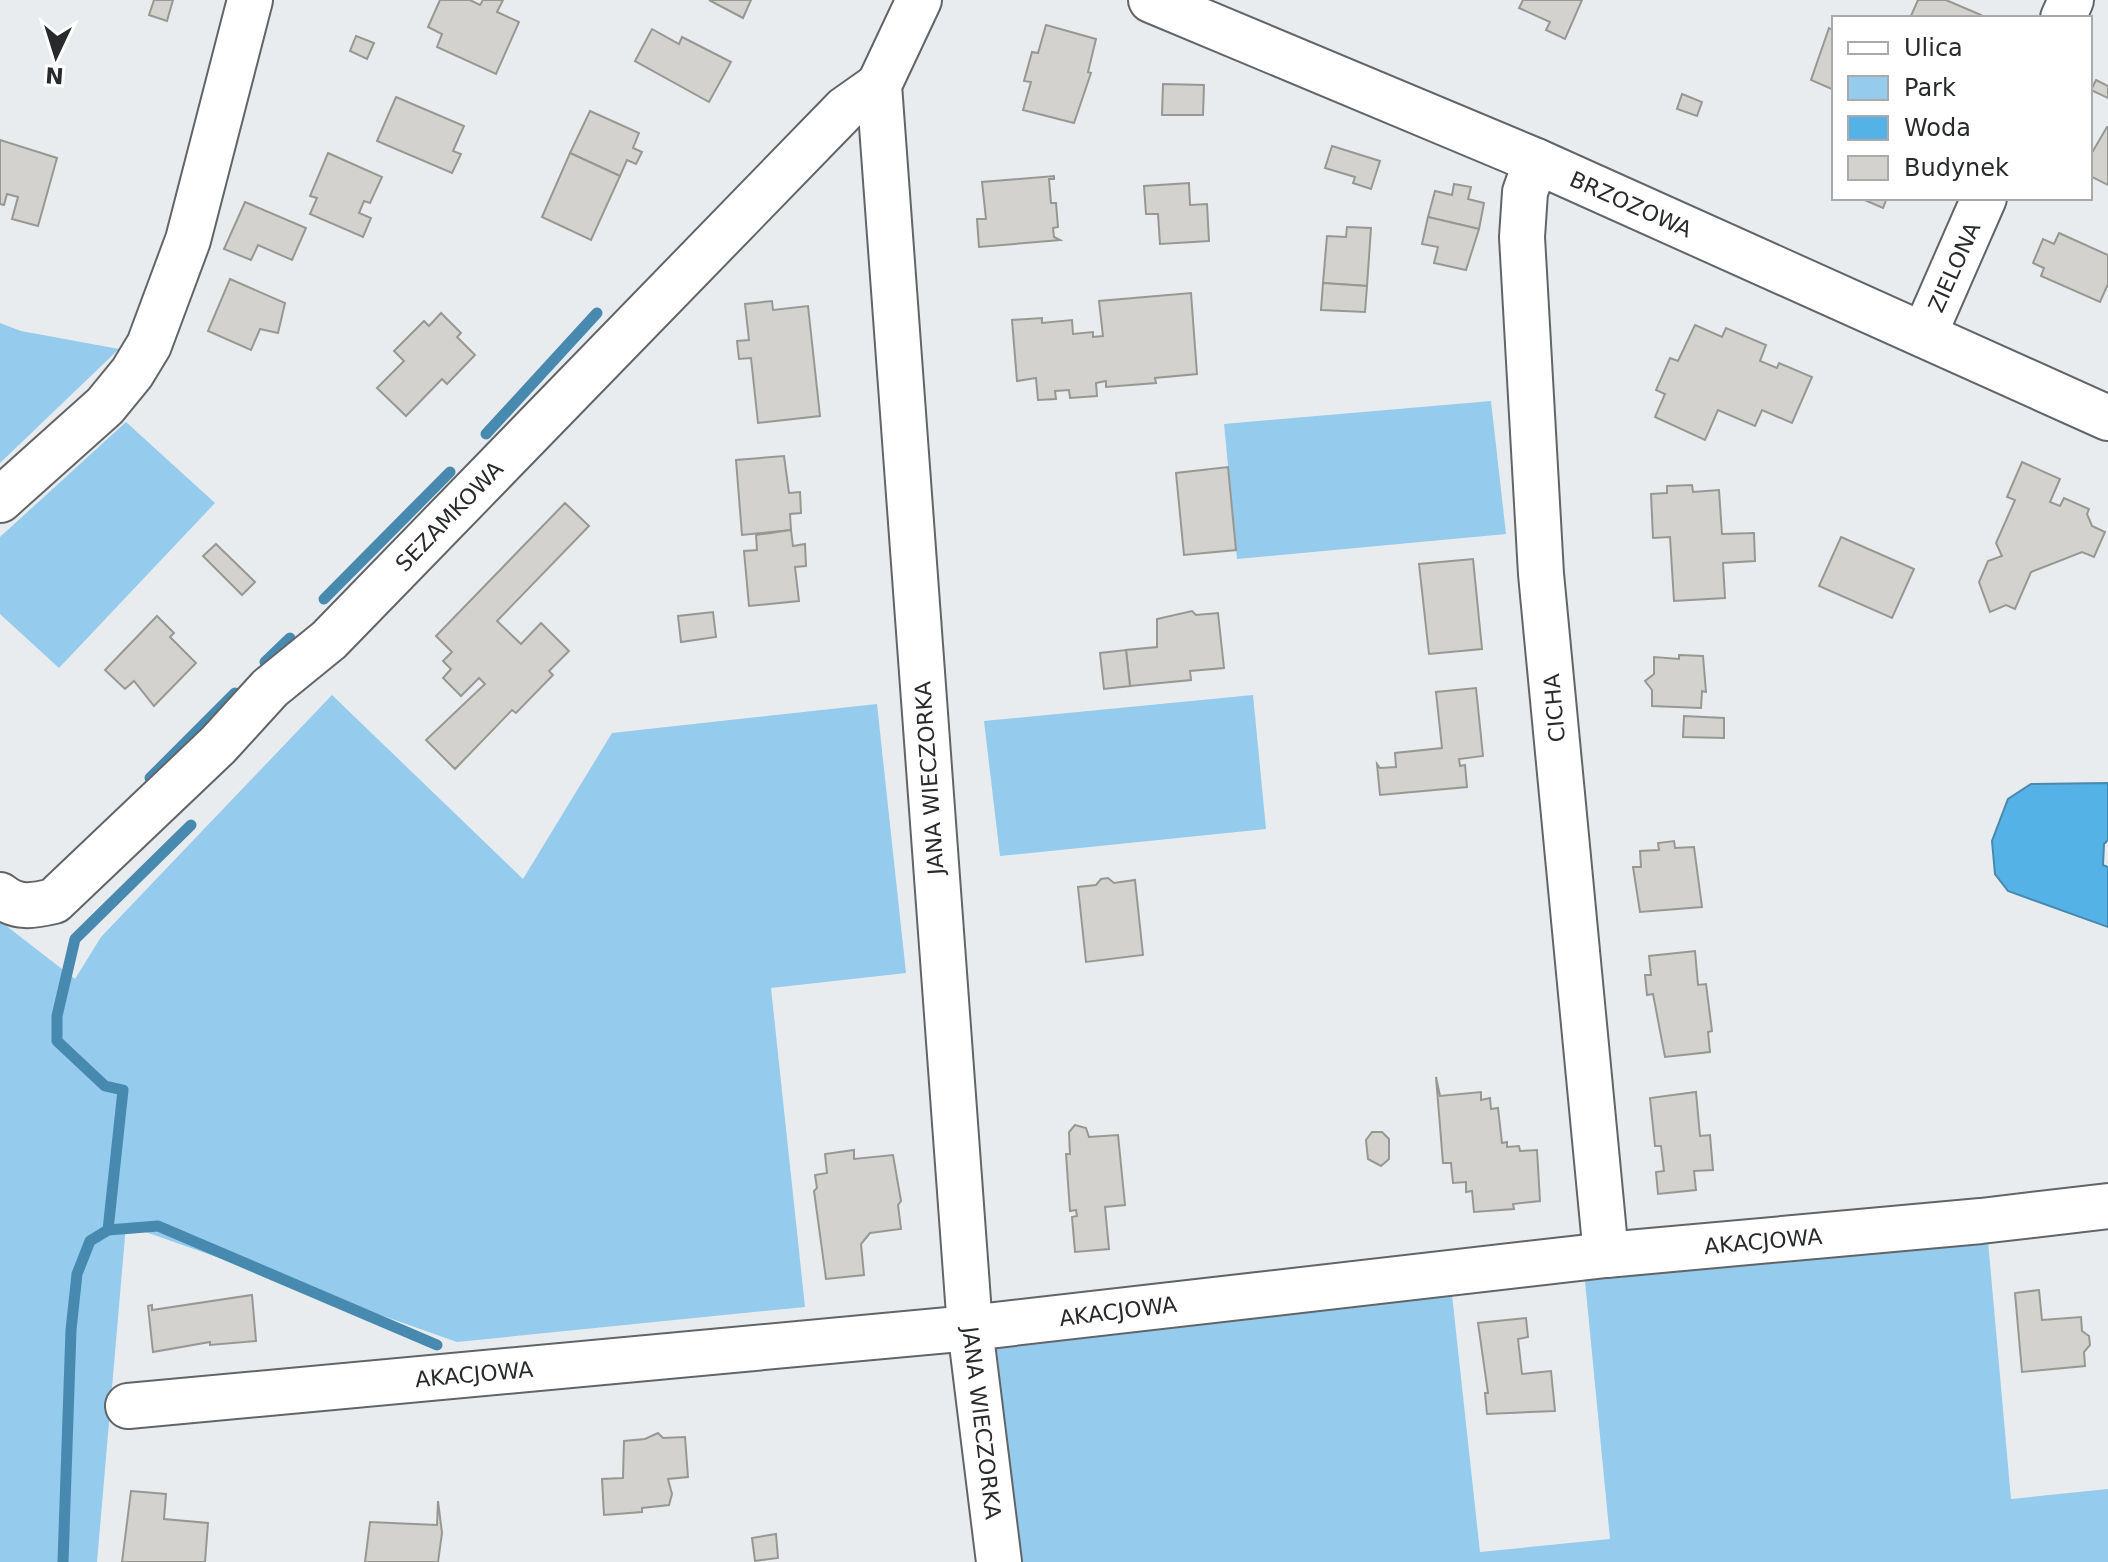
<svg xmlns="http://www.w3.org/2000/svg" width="2108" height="1562" font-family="'DejaVu Sans',sans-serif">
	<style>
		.green { fill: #95cbec }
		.water { fill: #55b2e7; stroke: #4889af; stroke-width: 2 }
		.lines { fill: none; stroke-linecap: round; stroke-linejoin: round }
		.stream { stroke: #4889af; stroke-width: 11 }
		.building { fill: #d3d2ce; stroke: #989893; stroke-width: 2 }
		.minor-casing { stroke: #616567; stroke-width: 48 }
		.minor { stroke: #fff; stroke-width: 44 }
		.labels { text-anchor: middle; stroke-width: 8; stroke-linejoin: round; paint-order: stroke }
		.street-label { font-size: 22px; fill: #282a2b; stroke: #fff }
	</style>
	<rect width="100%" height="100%" fill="#e8ecef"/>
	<g class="green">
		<polygon points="0,323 21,331 119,349 0,463"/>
		<polygon points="1491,401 1506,534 1237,559 1224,424"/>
		<polygon points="126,422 215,503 59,668 0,614 0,537"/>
		<polygon points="332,695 523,879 612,733 877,704 906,973 771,988 805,1307 457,1342 126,1225 97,1562 0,1562 0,921 75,979 101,937"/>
		<polygon points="1253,695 1266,829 1000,856 984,721"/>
		<polygon points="1988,1241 2011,1499 2108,1489 2108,1562 1019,1562 996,1342 1452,1295 1480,1552 1610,1539 1585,1281"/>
	</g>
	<polygon class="water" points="2108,783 2108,840 2104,844 2103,865 2108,867 2108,927 2008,891 1995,874 1992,841 2008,799 2031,784"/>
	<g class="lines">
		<g class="stream">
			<polyline points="486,434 597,313"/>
			<polyline points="324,599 450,472"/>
			<polyline points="265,662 290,638"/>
			<polyline points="150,778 235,693"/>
			<polyline points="108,1230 123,1090 105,1086 57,1041 57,1016 75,939 191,825"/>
			<polyline points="63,1562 71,1330 77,1274 90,1241 108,1230 158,1226 437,1345"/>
		</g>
	</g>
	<g class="building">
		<polygon points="154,0 173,0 167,21 149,15"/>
		<polygon points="440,0 470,0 480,5 483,0 503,0 497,12 519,22 496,74 437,47 442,34 428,27"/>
		<polygon points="709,0 751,0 743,18"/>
		<polygon points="1523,0 1582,0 1565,39 1546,30 1550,22 1519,8"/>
		<polygon points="1918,0 1946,0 1981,15 1979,18 1910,18"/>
		<polygon points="1046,25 1096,39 1088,72 1091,73 1074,123 1023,110 1031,82 1024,81 1032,52 1038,53"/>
		<polygon points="1829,28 1834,31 1834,90 1811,80"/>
		<polygon points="652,29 679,44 682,37 731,62 709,102 635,61"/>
		<polygon points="356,36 374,43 367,59 350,51"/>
		<polygon points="2096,80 2108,86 2108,98 2091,90"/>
		<polygon points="1163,84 1204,85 1203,115 1162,115"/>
		<polygon points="1682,94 1702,102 1697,116 1677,109"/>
		<polygon points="396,97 464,126 453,151 461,154 452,173 377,141"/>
		<polygon points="590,111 639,133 633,148 642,152 636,164 627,160 620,176 570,153"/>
		<polygon points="2107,127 2108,127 2108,185 2090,176 2090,156"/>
		<polygon points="0,140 57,158 38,226 12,219 18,197 7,194 4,205 0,204"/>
		<polygon points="1332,146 1380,161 1371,189 1353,183 1355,177 1325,168"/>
		<polygon points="328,153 382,177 370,203 364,201 359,213 371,218 363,237 310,214 317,198 310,196"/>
		<polygon points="570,153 620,176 591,240 542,217"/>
		<polygon points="1054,176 1054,179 1049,179 1051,203 1056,203 1058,227 1053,228 1054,237 1060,240 979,247 977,219 986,219 982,182"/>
		<polygon points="1189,183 1190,205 1207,204 1209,241 1160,244 1158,214 1146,214 1144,186"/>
		<polygon points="1454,184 1471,187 1468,199 1484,203 1479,229 1428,217 1435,191 1452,195"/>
		<polygon points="1860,198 1887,198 1883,208"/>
		<polygon points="245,202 306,228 292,260 258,245 251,260 224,249"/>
		<polygon points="1428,217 1479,229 1466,270 1434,263 1438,247 1422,244"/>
		<polygon points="1347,227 1371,228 1367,286 1323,283 1327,236 1346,237"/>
		<polygon points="2059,233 2108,255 2108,284 2100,302 2041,276 2044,268 2033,263 2043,239 2054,244"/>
		<polygon points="230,279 285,303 278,333 260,329 251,350 208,331"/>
		<polygon points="1323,283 1367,286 1365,312 1321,310"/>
		<polygon points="1191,293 1197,374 1155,378 1156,383 1106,387 1106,381 1096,383 1097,396 1070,398 1069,390 1055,391 1056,399 1038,400 1036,378 1017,381 1012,320 1042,318 1042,323 1072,320 1073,334 1093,332 1093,337 1103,336 1099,301"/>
		<polygon points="772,301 773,310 808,306 820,416 758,423 751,358 739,359 737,341 749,340 745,304"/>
		<polygon points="441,313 461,333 457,337 475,355 447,384 442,379 406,416 377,388 404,361 394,351 424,321 429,326"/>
		<polygon points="1695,325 1722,337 1726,328 1766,345 1760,361 1777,368 1779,363 1812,377 1792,423 1762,410 1755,426 1718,410 1705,440 1655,417 1665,394 1656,390 1670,358 1678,361"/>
		<polygon points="784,456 789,493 800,492 801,513 790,514 791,530 742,535 736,460"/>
		<polygon points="2022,462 2060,479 2050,502 2060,506 2064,498 2089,509 2087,514 2092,526 2105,532 2094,557 2082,552 2031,572 2015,609 2006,605 1990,612 1979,582 1988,561 2002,556 1996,543 2015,500 2007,497"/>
		<polygon points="1228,467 1236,550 1184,555 1176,473"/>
		<polygon points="1692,485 1693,492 1719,490 1722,534 1754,533 1755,561 1723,563 1725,598 1674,601 1670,537 1653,538 1651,494 1667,493 1667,486"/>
		<polygon points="565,503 589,526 497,621 521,644 541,623 569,651 549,671 553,675 516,713 512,710 455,769 426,740 485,684 479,678 461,696 443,678 451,669 443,661 452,652 436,636"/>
		<polygon points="791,530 793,546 805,544 806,566 795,567 799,601 749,606 744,551 757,550 756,535"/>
		<polygon points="1841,537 1914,569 1892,618 1819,586"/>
		<polygon points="216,544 255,582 242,595 203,556"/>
		<polygon points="1473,559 1482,649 1429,654 1419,564"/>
		<polygon points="1192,611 1196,615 1218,613 1224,668 1190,671 1191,680 1130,686 1126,650 1157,647 1157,619"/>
		<polygon points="713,612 716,637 681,642 678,616"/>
		<polygon points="157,616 174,633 170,637 196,663 154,706 134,681 125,689 105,670"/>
		<polygon points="1126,650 1130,686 1104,689 1100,653"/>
		<polygon points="1679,655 1703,656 1706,692 1702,691 1701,708 1652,706 1652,690 1645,681 1654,674 1654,657 1679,659"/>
		<polygon points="1476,688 1483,756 1459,759 1460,766 1465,765 1467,787 1380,795 1377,764 1380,768 1396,767 1395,753 1442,748 1436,692"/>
		<polygon points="1684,716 1724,718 1724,738 1683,737"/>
		<polygon points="1674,841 1675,848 1694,847 1702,907 1640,912 1633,867 1641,867 1640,851 1659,850 1658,843"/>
		<polygon points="1108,878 1114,883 1135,880 1143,955 1086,962 1078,887 1096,885 1101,879"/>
		<polygon points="1695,951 1698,985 1706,984 1712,1031 1708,1032 1710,1052 1665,1057 1653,994 1647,995 1645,975 1651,975 1649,956"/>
		<polygon points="1436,1077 1440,1096 1481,1092 1481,1100 1490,1098 1491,1109 1498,1108 1502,1143 1507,1142 1507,1147 1519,1146 1520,1151 1537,1150 1540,1201 1513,1204 1514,1209 1474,1212 1472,1191 1466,1192 1466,1182 1453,1183 1451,1163 1443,1163"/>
		<polygon points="1696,1092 1700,1136 1710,1135 1713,1170 1694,1171 1696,1190 1658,1194 1656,1172 1664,1171 1661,1146 1655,1146 1650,1098"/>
		<polygon points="1075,1125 1086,1128 1089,1137 1118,1135 1125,1205 1105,1207 1109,1249 1075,1252 1072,1217 1077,1216 1076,1210 1070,1211 1066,1154 1070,1154 1069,1132"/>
		<polygon points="1372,1132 1382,1132 1389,1139 1389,1159 1381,1166 1368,1159 1366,1140"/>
		<polygon points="854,1150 854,1159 893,1155 901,1201 898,1205 901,1229 870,1233 861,1244 864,1275 826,1279 814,1191 817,1188 815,1175 827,1173 825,1154"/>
		<polygon points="2039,1290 2042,1320 2081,1317 2082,1331 2089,1336 2090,1345 2084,1352 2085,1366 2022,1372 2015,1293"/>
		<polygon points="252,1295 256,1341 210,1345 210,1342 153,1352 148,1306 152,1305 152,1310"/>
		<polygon points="1526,1318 1528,1337 1518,1339 1522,1374 1551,1371 1555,1411 1487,1414 1485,1393 1488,1393 1478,1323"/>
		<polygon points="658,1433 663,1438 685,1437 688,1477 668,1479 672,1494 669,1505 642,1508 642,1512 604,1515 602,1479 623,1478 624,1441 645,1439"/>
		<polygon points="131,1491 166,1494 164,1519 208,1523 205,1562 122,1562"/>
		<polygon points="438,1501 442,1533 438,1562 365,1562 370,1522 437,1525"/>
		<polygon points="776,1534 778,1558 755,1561 752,1538"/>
	</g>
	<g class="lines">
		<defs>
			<g id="minor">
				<polyline points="919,0 879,85 970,1328 999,1562"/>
				<polyline points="1151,0 1536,161 2108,418"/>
				<polyline points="2063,18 2071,0"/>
				<polyline points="1536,161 1525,192 1522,237 1541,574 1606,1255"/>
				<polyline points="1924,335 1984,198"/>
				<polyline points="0,500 105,406 132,373 149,345 188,240 250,0"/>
				<path d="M0 895C17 909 33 906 54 901L218 745 270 688 329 640 845 109 879 85"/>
				<polyline points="128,1406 970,1328 1606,1255 1981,1221 2108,1206"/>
			</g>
		</defs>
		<use href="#minor" class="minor-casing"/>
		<use href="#minor" class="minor"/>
	</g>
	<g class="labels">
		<g class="street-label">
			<text transform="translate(1631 204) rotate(24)" y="8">BRZOZOWA</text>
			<text transform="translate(1954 267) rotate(-66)" y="8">ZIELONA</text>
			<text transform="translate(449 516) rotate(-46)" y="8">SEZAMKOWA</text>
			<text transform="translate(1554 708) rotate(-95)" y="8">CICHA</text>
			<text transform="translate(929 778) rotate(-94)" y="8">JANA WIECZORKA</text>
			<text transform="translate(1763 1241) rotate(-5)" y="8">AKACJOWA</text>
			<text transform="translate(1118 1311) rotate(-7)" y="8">AKACJOWA</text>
			<text transform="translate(474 1374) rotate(-5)" y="8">AKACJOWA</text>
			<text transform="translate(982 1423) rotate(83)" y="8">JANA WIECZORKA</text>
		</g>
	</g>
	<rect x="1832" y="16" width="260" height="184" fill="#ffffff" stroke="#a9aaaa" stroke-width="2"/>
	<rect x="1848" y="42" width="40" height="12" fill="#ffffff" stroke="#a9aaaa" stroke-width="2"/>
	<text x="1904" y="56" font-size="24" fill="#282a2b">Ulica</text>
	<rect x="1848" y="76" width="40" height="24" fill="#95cbec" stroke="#a9aaaa" stroke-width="2"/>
	<text x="1904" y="96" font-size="24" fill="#282a2b">Park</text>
	<rect x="1848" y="116" width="40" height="24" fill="#55b2e7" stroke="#a9aaaa" stroke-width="2"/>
	<text x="1904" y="136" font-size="24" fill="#282a2b">Woda</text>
	<rect x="1848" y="156" width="40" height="24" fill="#d3d2ce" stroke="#a9aaaa" stroke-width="2"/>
	<text x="1904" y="176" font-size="24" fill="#282a2b">Budynek</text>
	<g transform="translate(56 56) rotate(184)" stroke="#ffffff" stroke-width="6" paint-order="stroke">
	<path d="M0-6L14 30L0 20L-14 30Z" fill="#282a2b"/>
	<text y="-12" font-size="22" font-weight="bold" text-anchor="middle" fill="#282a2b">N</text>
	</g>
</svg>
